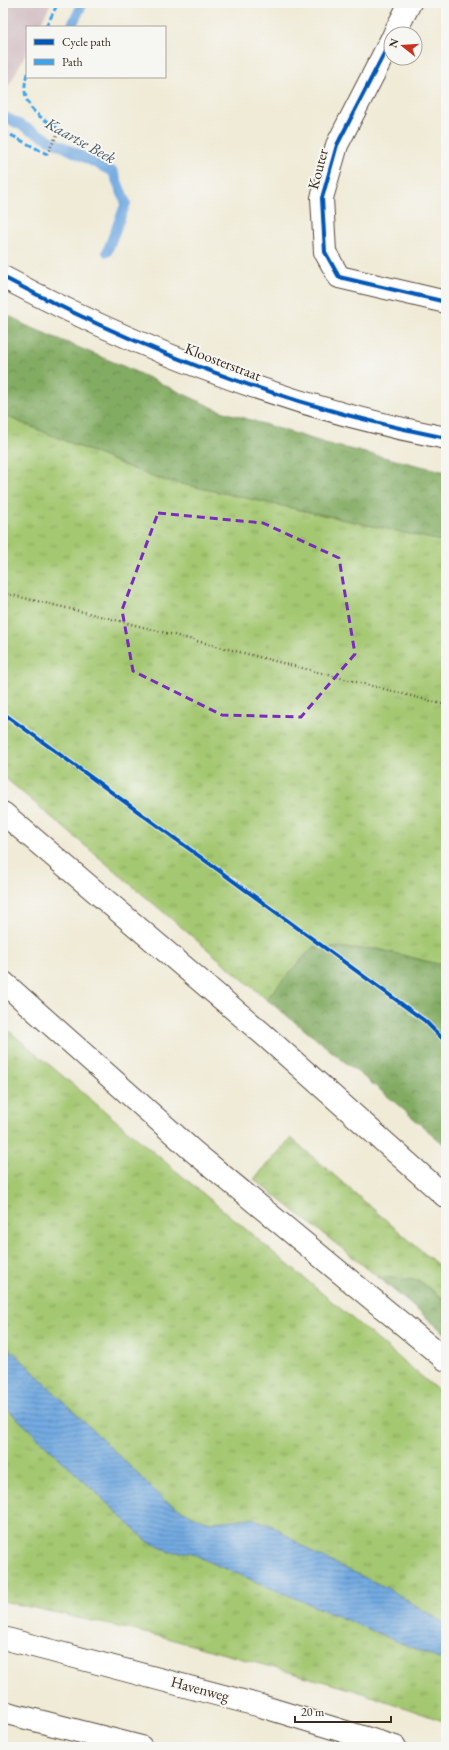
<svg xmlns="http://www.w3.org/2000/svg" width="449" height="1750" font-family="'EB Garamond',serif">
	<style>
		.railway { fill: #d2bec3 }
		.grass { fill: url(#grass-tufts); stroke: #707948 }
		.forest { fill: url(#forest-crowns); stroke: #5f6b40 }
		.water { fill: url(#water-rules); stroke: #576a80 }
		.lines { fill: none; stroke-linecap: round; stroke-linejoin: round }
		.stream { stroke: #73aae1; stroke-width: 10 }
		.minor-casing { stroke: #56473a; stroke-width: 24 }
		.secondary-casing { stroke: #56473a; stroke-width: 24 }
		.motorway-casing { stroke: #56473a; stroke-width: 24 }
		.path { stroke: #56473a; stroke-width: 2.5; stroke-dasharray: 1 3; stroke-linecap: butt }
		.minor { stroke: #fff; stroke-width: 22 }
		.secondary { stroke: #fff; stroke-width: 22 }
		.motorway { stroke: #fff; stroke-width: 22 }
		.quiet { stroke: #3fa3ea; stroke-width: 3; stroke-dasharray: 6 3; stroke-linecap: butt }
		.cycleway-casing { stroke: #f6f6f2; stroke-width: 6 }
		.cycleway { stroke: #0057b8; stroke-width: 4 }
		.marked { fill: none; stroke: #7b2cbf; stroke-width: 3; stroke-dasharray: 8 5; stroke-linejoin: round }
		.labels { text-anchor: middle; stroke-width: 4; stroke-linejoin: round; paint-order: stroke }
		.street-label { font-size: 15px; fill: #3b2a1e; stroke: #f6f6f2 }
		.water-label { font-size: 16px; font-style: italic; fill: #4f5762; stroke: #f6f6f2 }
	</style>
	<defs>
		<pattern id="grass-tufts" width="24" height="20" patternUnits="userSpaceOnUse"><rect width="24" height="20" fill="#a4c871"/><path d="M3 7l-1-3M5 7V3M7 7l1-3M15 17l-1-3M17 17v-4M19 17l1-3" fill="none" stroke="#87a35c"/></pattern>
		<pattern id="forest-crowns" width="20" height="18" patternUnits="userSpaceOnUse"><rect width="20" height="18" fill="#83ac63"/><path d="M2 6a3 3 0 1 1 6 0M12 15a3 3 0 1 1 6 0" fill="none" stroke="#6c8c51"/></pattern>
		<pattern id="water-rules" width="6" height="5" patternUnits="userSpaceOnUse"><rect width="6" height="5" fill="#73aae1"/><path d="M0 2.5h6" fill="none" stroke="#608bb6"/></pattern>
	</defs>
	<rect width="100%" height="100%" fill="#f6f6f2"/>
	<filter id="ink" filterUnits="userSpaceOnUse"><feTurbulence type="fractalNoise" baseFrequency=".025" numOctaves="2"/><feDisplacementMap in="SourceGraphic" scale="8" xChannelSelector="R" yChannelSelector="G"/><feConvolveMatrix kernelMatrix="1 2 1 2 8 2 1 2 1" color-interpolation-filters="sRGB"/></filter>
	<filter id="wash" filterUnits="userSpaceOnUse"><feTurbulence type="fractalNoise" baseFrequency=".012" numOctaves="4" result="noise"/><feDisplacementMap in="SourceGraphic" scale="16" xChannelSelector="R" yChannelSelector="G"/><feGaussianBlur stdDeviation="0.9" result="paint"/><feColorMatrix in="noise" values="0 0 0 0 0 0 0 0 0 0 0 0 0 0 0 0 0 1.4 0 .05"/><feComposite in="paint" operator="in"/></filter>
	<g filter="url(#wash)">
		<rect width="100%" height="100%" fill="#f0ebd7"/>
		<polygon class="railway" points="3,3 51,3 39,27 27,27 27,51 3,97"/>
		<g class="grass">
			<polygon points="3,415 155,478 446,542 446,966 377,949 313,947 266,999 3,776"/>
			<polygon points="3,1026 446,1397 446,1722 354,1690 163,1637 3,1601"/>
			<polygon points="291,1138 446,1272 446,1301 418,1280 378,1277 254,1179"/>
		</g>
		<g class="forest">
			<polygon points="3,312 25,325 125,367 218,410 328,444 446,472 446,542 155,478 3,415"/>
			<polygon points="313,947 377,949 446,966 446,1146 384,1093 266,999"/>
			<polygon points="378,1277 418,1280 446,1301 446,1334"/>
		</g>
		<polygon class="water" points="3,1342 165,1501 197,1518 212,1522 252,1518 275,1527 315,1554 387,1588 446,1624 446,1662 207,1561 190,1552 170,1552 147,1541 3,1405"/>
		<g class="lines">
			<g class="stream">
				<polyline points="71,27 83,3"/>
				<polyline points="3,116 113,172 126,203 107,252"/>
			</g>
		</g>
	</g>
	<g filter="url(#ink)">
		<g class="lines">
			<defs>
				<g id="minor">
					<polyline points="394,34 410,3"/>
					<polyline points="391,40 337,145 322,198 325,252 339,277 446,302"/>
				</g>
				<path id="secondary" d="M3 277C142 351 291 408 446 438"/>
				<g id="motorway">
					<polyline points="3,813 263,1034 446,1197"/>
					<polyline points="3,982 193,1151 446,1360"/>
					<polyline points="3,1638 261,1706 395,1747"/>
					<polyline points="3,1712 141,1747"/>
				</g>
			</defs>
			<use href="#minor" class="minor-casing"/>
			<use href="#secondary" class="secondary-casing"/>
			<use href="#motorway" class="motorway-casing"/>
			<g class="path">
				<polyline points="47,154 60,129"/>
				<polyline points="3,593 96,615 446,705"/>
			</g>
			<use href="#minor" class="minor"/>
			<use href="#secondary" class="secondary"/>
			<use href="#motorway" class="motorway"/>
			<g class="quiet">
				<polyline points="46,27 58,3"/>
				<path d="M27 73C19 105 35 115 60 129"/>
				<polyline points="3,131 47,154"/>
			</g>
			<defs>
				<g id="cycleway">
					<polyline points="391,40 337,145 322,198 325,252 339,277 446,302"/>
					<path d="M3 277C142 351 291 408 446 438"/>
					<polyline points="3,713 425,1021 446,1042"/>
				</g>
			</defs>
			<use href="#cycleway" class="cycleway-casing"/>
			<use href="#cycleway" class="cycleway"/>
		</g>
	</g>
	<path class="marked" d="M158 513 263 523 339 558 355 654 301 717 222 715 133 671 122 610Z"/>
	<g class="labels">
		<g class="street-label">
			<text transform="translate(318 169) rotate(-75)" y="5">Kouter</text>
			<text transform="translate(223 362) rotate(21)" y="5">Kloosterstraat</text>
			<text transform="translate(200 1689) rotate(15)" y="5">Havenweg</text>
		</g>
		<g class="water-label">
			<text transform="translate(81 140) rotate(29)" y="6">Kaartse Beek</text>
		</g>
	</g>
	<rect width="449" height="1750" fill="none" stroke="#f6f6f2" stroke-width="16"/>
	<rect x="26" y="26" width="140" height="52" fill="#f6f6f2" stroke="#aba49d"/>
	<rect x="34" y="39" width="20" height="6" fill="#0057b8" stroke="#aba49d"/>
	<text x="62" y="46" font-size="12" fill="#3b2a1e">Cycle path</text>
	<rect x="34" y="59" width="20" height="6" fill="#3fa3ea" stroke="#aba49d"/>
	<text x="62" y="66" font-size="12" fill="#3b2a1e">Path</text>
	<g transform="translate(403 46) rotate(287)"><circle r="19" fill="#f6f6f2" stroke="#aba49d"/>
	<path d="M0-3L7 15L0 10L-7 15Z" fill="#c8321e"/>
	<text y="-6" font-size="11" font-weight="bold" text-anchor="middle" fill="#3b2a1e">N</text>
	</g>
	<path d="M295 1716v6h96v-6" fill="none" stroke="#3b2a1e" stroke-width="2"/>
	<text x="301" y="1716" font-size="12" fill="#3b2a1e" stroke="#f6f6f2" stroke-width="3" paint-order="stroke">20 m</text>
</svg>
